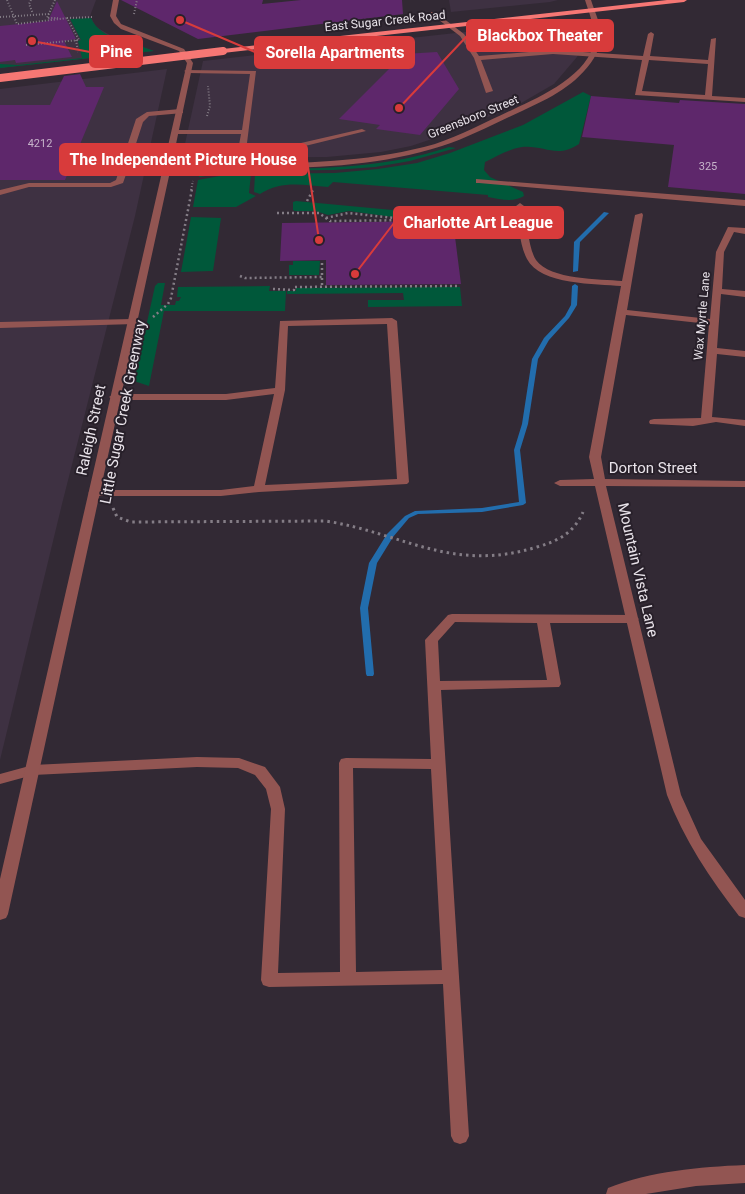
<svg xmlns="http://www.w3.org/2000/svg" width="745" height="1194" font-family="Roboto,sans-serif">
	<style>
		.built { fill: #3e3142 }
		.green { fill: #00583a }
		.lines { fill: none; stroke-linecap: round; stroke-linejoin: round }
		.stream { fill: #226dad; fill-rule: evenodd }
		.building { fill: #5e276b }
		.path-far2 { stroke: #847d86; stroke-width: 2; stroke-dasharray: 1 2; stroke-linecap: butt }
		.path-far1 { stroke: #847d86; stroke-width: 2.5; stroke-dasharray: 2 3; stroke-linecap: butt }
		.path { stroke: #847d86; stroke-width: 3; stroke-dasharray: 2.5 4; stroke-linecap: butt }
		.lane { fill: #925552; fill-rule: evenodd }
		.street { fill: #925552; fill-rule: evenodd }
		.primary { fill: #f67774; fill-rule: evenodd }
		.primary-bridge { stroke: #f67774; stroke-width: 8 }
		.labels { text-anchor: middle; stroke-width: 4; stroke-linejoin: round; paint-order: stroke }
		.far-number-label { font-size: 11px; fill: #c6b3ca }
		.far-street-label { font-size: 12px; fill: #e8e2e9; stroke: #28202a }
		.street-label { font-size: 15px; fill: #e8e2e9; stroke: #28202a }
		.leader { fill: none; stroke: #d83b3b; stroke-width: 2 }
		.callout-dot { fill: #d83b3b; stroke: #28202a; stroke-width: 2 }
		.callout { fill: #d83b3b; stroke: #d83b3b; stroke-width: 2 }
		.callout-label { font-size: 16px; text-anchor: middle; font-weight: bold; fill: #fff }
	</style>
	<rect width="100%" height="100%" fill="#322934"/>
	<g class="built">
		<polygon points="0,0 96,0 90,16 96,27 115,38 154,51 0,68"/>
		<polygon points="449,0 558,0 550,2 451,12"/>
		<polygon points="563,21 582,23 583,43 577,57 554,84 516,106 432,139 411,146 381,152 327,157 202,158 193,158 183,153 203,61"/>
		<polygon points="167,69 135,216 62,504 0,760 0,89"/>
	</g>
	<g class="green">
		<path d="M91 18C101 41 134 42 154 51L0 68V64L18 65 82 58 78 41 81 40 70 19Z"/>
		<path d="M583 92 591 96 579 144C557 159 545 145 522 147 509 149 497 156 485 162L484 170 490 177 523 192 524 196C513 203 500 199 488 197V195L333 182 328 187C304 185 281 180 260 194L254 192 255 174 335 173 378 169 417 163 450 153 523 125Z"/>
		<path d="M449 147 456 148 410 161 375 167 334 170 240 171 199 177 200 169C284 168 369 174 449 147Z"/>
		<polygon points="231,174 251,174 249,193 256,196 236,207 193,207 198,180"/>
		<polygon points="296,201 414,212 415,220 349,211 328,215 316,211 295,211 293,210 293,202"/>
		<polygon points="191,217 221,218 213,271 211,271 181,272"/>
		<polygon points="293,261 320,261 319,275 289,275 289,265 293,265"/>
		<polygon points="165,283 161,305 175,305 176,301 179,301 181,297 177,297 178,287 270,286 269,291 286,291 285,311 164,311 149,386 134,381 155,286 158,283"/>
		<polygon points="460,287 462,306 368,307 368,300 404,300 403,293 287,294 287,291 296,291 296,288"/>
	</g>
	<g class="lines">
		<g class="stream">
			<polygon points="604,212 609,213 580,242 578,271 573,272 574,242"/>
			<polygon points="575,284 578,286 577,305 569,318 549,340 538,359 528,424 520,450 526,503 523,505 482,512 418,514 409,518 393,537 377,563 368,608 374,674 373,676 367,676 366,674 360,608 369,563 387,534 405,516 415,511 482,508 519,502 514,450 522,424 532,359 544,338 565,316 571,305 572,286"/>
		</g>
	</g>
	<g class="building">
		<polygon points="121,0 263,0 262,4 301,0 402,0 403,14 198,39"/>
		<polygon points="57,1 76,39 64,41 72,57 16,63 15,60 0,62 0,26 48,21"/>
		<polygon points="437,52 459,89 420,135 376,129 380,125 339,119 404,54"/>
		<polygon points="80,74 86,87 104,87 65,180 0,180 0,105 50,105 64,76"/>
		<polygon points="591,96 679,103 680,100 745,104 745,194 668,187 674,145 582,137"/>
		<polygon points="453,221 461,284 326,285 326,260 280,261 282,223"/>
	</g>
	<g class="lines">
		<g class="path-far2">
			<polyline points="7,0 17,24 68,18"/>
			<polyline points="31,0 29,4 33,14"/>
			<polyline points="55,0 47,18 58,18"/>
			<polyline points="134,14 137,0"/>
			<polyline points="0,17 49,14"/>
			<polyline points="67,18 94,17"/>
			<polyline points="76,40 78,52"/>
			<polyline points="26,45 79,40 67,18"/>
			<polyline points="207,116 210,106 208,86"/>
			<polyline points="191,190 193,181"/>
		</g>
		<g class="path-far1">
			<polyline points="307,201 313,190"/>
			<polyline points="277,213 319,213 330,221 418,220 416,211"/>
			<polyline points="326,218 348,213 403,219"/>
			<polyline points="322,263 322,287"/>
			<polyline points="240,276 245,278 322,277"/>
			<polyline points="273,289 294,290 294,287 460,286"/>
			<polyline points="153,317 168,304 171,298 192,189"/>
		</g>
		<path class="path" d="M113 508 117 517 131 522 326 521C405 534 452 573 537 547 558 541 574 533 583 512"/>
		<g class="lane">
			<path d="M431 12H435L464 34 479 56 553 50 643 56 648 34 651 32 654 34 650 56 708 60 711 39 716 38 712 96 745 98V102L635 95 642 60 553 54 481 60 493 91 486 93 474 58 460 36 431 14ZM649 60 708 64 705 95 642 91Z"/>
			<polygon points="186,70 256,71 247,143 301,143 362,129 366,131 301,147 243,147 239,145 241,134 172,134 172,130 242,130 250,74 188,73 184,71"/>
			<polygon points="180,109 183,109 183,113 149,116 143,122 131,159 168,160 171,160 171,164 130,163 123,183 111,187 29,187 0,195 0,190 29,183 110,183 116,180 136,119 147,112"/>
			<polygon points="476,179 745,200 745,206 479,183 476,183"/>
			<path d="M392 318 397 321 409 482 407 484 259 492 221 496H94L88 493 94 490H221L254 486 274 394 226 400H114L109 397 114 394H226L275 388 280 321ZM387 324 397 479 265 485 285 390 288 326Z"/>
			<polygon points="132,319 137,322 135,324 0,328 0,322"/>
			<path d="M452 614 633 615 639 619 633 623H550L561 684 559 687 441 690 469 1136 466 1142 460 1144 454 1142 451 1136 443 984 269 987 263 985 261 980 271 809 266 789 255 775 238 768 197 767 33 775 0 784V774L33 765 197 757 239 758 265 767 280 787 285 809 278 973 340 972 339 763 341 759 346 758 431 759 425 640 448 615ZM455 622 537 623 547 680 440 681 438 641ZM353 768 431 769 442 970 356 972Z"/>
		</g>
		<g class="street">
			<path d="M113 0H119L116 16 121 24 184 49 193 63 172 163C259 163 350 168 435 144 462 135 488 121 514 109 540 97 591 74 594 40 595 26 589 13 585 0H591C595 13 602 26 601 40 600 47 597 52 594 58 577 85 550 98 522 111 495 123 470 137 442 146 355 174 261 168 171 167L8 914 6 918 0 920V879L187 63 179 51 121 29 114 23 110 16Z"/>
			<path d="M520 203 524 206C527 220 528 248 536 260 550 280 600 279 622 281L635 215 642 213 643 215 627 310 710 319 716 252 728 227 745 228V234L734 232 724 252 722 289 745 291V297L721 294 717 348 745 351V357L717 354 712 417 745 420V426L716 422 693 426 650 424 649 422 650 420 654 419 701 418 709 324 626 315 601 457 605 479 745 481V487L606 486 681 795 701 839 745 900V918L739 916C710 878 684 840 667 795L595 486H560L554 483 560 480 594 479 589 457 621 286C597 284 540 285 527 259 519 244 519 223 516 206Z"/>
			<path d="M745 1165V1183L696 1186 646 1194H606L608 1188C651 1171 699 1167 745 1165Z"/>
		</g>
		<polygon class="primary" points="667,0 687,0 684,2 223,53 220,51 223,49"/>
		<polyline class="primary-bridge" points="0,78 223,51"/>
	</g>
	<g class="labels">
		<g class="far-number-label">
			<text x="40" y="147">4212</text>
			<text x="708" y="170">325</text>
		</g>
		<g class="far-street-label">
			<text transform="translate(385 21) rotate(-6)" y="4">East Sugar Creek Road</text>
			<text transform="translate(473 117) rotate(-22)" y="4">Greensboro Street</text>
			<text transform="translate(702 316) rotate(-85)" y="4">Wax Myrtle Lane</text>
		</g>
		<g class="street-label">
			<text transform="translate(123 412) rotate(-79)" y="5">Little Sugar Creek Greenway</text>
			<text transform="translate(91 430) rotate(-78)" y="5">Raleigh Street</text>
			<text x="653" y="473">Dorton Street</text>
			<text transform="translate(638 570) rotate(77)" y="5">Mountain Vista Lane</text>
		</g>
	</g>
	<path class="leader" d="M399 108L467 36M32 41L90 52M180 20L255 52M319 240L307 160M355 274L394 223"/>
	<g class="callout-dot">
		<circle cx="399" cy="108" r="5"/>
		<circle cx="32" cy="41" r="5"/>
		<circle cx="180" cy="20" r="5"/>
		<circle cx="319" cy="240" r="5"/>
		<circle cx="355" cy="274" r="5"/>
	</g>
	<g class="callout">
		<rect x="467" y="20" width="146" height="31" rx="5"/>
		<rect x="90" y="36" width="52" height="31" rx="5"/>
		<rect x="255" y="37" width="159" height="31" rx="5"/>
		<rect x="60" y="144" width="247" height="31" rx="5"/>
		<rect x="394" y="207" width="169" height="31" rx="5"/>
	</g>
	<g class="callout-label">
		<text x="540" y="41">Blackbox Theater</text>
		<text x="116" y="57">Pine</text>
		<text x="335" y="58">Sorella Apartments</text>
		<text x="183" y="165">The Independent Picture House</text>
		<text x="478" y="228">Charlotte Art League</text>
	</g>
</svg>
